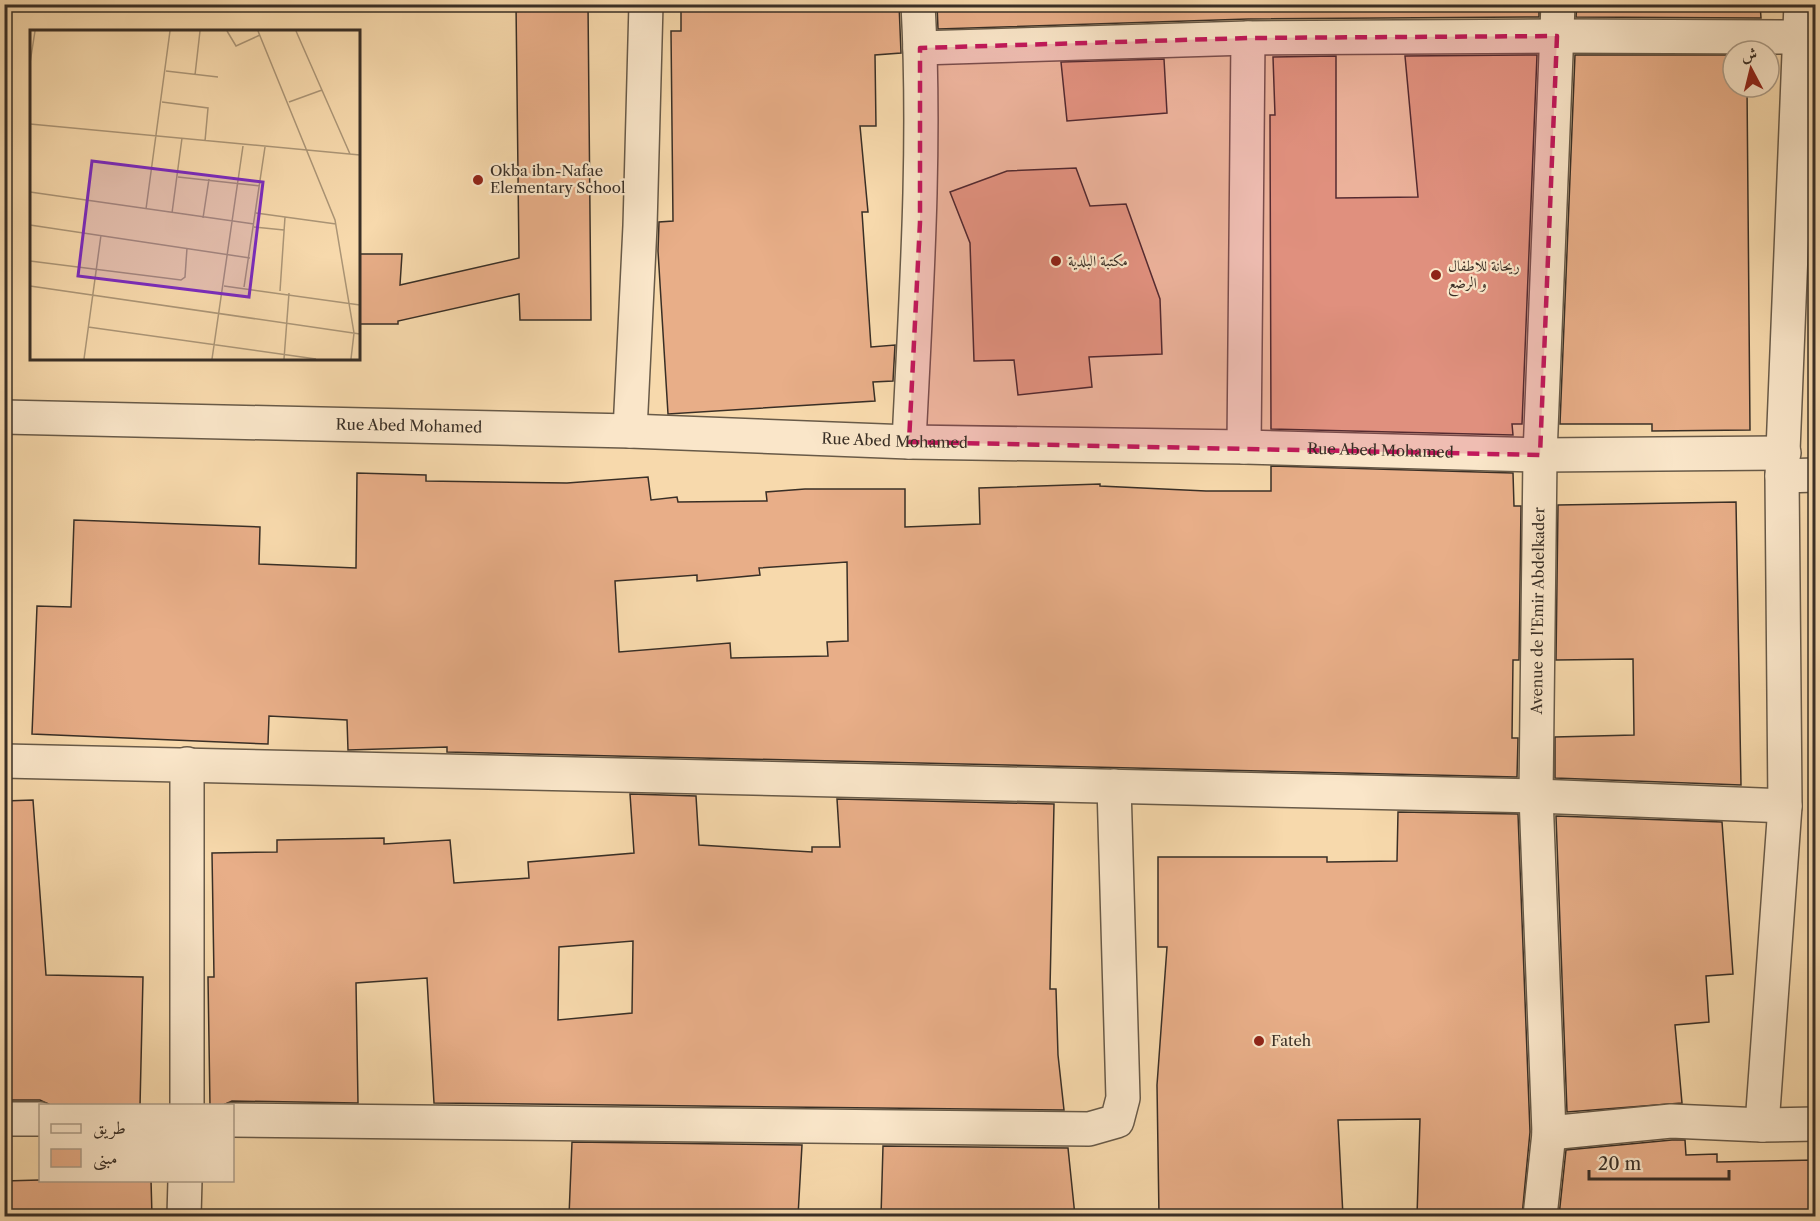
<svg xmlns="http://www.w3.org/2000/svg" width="1820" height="1221" font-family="'Libre Caslon Text',Amiri,serif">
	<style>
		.building { fill: #e8ae88; stroke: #392f26; stroke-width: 1.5; fill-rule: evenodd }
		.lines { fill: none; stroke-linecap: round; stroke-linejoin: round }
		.street-casing { stroke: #685a48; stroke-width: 36 }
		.street { stroke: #fae6c9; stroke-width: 33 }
		.marked { fill: #c2185b; fill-opacity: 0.2; stroke: #c2185b; stroke-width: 4.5; stroke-dasharray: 12 8; stroke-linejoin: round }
		.poi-dot { fill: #8f2418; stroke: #fae6c9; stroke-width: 2 }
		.labels { text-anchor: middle; stroke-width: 4.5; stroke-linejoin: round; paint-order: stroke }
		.poi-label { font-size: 15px; fill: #392f26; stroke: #fae6c9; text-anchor: start }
		.street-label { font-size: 15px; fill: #392f26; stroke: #fae6c9 }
		.inset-road { fill: none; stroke: #ab9576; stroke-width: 1.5 }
		.view { fill: #7b2cbf; fill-opacity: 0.15; stroke: #7b2cbf; stroke-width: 3 }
		.inset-edge { fill: none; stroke: #392f26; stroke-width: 3 }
	</style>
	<rect width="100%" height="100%" fill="#f7d9ac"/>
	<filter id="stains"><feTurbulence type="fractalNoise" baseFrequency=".00333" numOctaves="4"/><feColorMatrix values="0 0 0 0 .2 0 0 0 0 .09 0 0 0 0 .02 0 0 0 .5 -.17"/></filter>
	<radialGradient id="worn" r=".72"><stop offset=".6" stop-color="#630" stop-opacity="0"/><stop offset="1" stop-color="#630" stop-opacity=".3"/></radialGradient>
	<g class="building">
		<polygon points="516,4 588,4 591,320 520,320 519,294 398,321 398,324 358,324 358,254 402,254 400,285 519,258"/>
		<polygon points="681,4 899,4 901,53 875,55 876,126 860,126 868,212 862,212 871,347 895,345 893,381 873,382 875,401 668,414 658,251 659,222 673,221 671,31 681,31"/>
		<polygon points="937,4 1539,4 1539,17 1248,19 938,29"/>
		<polygon points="1577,4 1760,4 1761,18 1576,17"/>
		<polygon points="1537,55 1522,424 1512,424 1513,435 1271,429 1270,115 1275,115 1273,57 1336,56 1336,198 1418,197 1405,56"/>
		<polygon points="1575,55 1733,55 1733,87 1747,87 1750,430 1652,431 1652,424 1560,424"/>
		<polygon points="1164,59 1167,113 1067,121 1061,62"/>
		<polygon points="1076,168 1090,206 1126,204 1160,299 1162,354 1089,357 1092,387 1018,395 1014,360 974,361 970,243 950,192 1007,171"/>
		<path d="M1271 466 1513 473 1514 506H1521L1519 660H1513L1512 738H1518L1517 777 447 752V747L348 750 347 720 269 716 268 744 32 734 37 606 71 607 74 520 260 527 259 564 356 568 357 473 426 475V481L567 483 648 477 651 500 677 497 678 502 767 501 766 492 805 489H905V527L980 524 979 488 1100 484V486L1206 491H1271ZM847 562 848 641 827 642 828 656 731 658 730 643 619 652 615 581 697 575V581L760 575 759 568Z"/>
		<polygon points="1736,502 1741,785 1555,778 1555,737 1634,735 1633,659 1556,660 1558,505"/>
		<path d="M630 794 696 796 699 845 812 852V847H840L837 799 1054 804 1050 989H1056L1058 1055 1064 1110 434 1103 427 978 356 983 358 1103 232 1101 221 1106H210L208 977H214L212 853 277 852V840L384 838V844L450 840 454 883 529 878 528 862 634 853ZM633 941 632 1013 558 1020 559 947Z"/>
		<polygon points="33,800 46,975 143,977 140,1106 52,1106 40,1100 4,1100 4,801"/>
		<polygon points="1398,812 1518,814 1530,1132 1522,1216 1417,1216 1420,1119 1338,1120 1343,1216 1159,1216 1157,1085 1167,947 1158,947 1158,857 1327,857 1327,862 1397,861"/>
		<polygon points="1556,816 1722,822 1733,974 1706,976 1709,1022 1675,1025 1682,1103 1567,1112"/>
		<polygon points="1672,1140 1685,1140 1686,1155 1717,1154 1717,1162 1815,1160 1815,1216 1559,1216 1566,1150"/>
		<polygon points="572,1142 802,1145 798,1216 569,1216"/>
		<polygon points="883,1146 1068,1148 1075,1216 881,1216"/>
		<polygon points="40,1180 151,1180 152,1216 4,1216 4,1181"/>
	</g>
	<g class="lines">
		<defs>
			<g id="street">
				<polyline points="920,48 1248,38 1557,36 1801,37"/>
				<path id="s1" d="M4 417 630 431 909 442 1244 447 1540 455 1784 453"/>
				<polyline points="630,431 640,226 646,4"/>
				<path d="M909 442C916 297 926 150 918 4"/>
				<polyline points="1244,447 1248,38"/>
				<polyline points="1782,476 1816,475"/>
				<polyline points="4,761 1536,796 1785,806"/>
				<polyline points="187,1106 187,764"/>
				<polyline points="4,1119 40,1119"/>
				<polyline points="232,1120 1089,1129 1117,1121 1123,1098 1114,786"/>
				<polyline points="1762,1125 1785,806 1782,476 1801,4"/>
				<polyline points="1549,1133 1671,1121 1762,1125 1816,1124"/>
				<polyline points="184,1216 185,1180"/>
				<path id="s2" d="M1540 1216 1549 1133 1536 796 1540 455 1558 4"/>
			</g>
		</defs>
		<use href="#street" class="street-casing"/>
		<use href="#street" class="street"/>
	</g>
	<path class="marked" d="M1557 36 1540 455 909 442 920 222V48L1248 38Z"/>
	<g class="poi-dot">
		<circle cx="478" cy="180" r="6"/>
		<circle cx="1056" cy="261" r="6"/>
		<circle cx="1436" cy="275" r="6"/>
		<circle cx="1259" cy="1041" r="6"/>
	</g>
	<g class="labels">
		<g class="poi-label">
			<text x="490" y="176">Okba ibn-Nafae<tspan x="490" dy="17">Elementary School</tspan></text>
			<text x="1068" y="266">مكتبة البلدية</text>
			<text x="1448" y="271">ريحانة للاطفال<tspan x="1448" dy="17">و الرضع</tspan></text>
			<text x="1271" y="1046">Fateh</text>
		</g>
		<g class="street-label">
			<text dy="5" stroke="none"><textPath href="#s1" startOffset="405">Rue Abed Mohamed</textPath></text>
			<text dy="5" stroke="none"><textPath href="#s1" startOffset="891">Rue Abed Mohamed</textPath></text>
			<text dy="5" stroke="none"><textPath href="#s1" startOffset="1377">Rue Abed Mohamed</textPath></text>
			<text dy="5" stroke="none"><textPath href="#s2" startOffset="606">Avenue de l'Emir Abdelkader</textPath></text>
		</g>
	</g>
	<g transform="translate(30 30)">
		<rect width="330" height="330" fill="#f7d9ac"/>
		<path class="inset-road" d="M197 1 206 16 230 5M228 1 305 190 324 303 321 329M266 1 320 124M0 33 5 1M136 41 188 47M165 45 170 1M132 72 178 78 175 111M259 72 292 60M0 94 330 125M148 147 230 156M0 162 224 194M116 179 140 1M142 183 152 108M226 183 306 194M173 188 179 149M0 195 220 228M224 197 254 200M0 231 151 250 155 247 157 218M0 256 330 304M194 256 330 275M214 257 235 117M250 261 255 187M58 297 286 329M54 329 71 205M182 329 213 116M254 329 259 263"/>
		<path class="view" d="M62 131 233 152 219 267 48 246Z"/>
		<rect width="330" height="330" class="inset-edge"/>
	</g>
	<rect width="1820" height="1221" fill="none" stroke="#f7d9ac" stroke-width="24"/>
	<rect x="6" y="6" width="1808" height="1209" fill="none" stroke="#392f26" stroke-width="3"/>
	<rect x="12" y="12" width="1796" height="1197" fill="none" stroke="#392f26" stroke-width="1.5"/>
	<rect x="39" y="1104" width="195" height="78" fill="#fae6c9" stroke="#ad9d88" stroke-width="1.5"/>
	<rect x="51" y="1124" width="30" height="9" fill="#fae6c9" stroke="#ad9d88" stroke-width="1.5"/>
	<text x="93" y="1134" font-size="18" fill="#392f26">طريق</text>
	<rect x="51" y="1149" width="30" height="18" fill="#e8ae88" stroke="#ad9d88" stroke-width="1.5"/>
	<text x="93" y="1164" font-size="18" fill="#392f26">مبنى</text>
	<g transform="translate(1751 69) rotate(353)"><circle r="28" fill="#fae6c9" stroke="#ad9d88" stroke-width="1.5"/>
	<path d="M0-4.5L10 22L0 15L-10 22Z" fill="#8f2418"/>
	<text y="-9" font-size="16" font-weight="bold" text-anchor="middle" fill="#392f26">ش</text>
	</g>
	<path d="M1589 1170v9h140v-9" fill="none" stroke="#392f26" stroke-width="3"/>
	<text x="1598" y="1170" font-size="18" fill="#392f26" stroke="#fae6c9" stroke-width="4.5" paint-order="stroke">20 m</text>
	<rect width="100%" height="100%" filter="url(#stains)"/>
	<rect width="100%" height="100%" fill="url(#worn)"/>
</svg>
